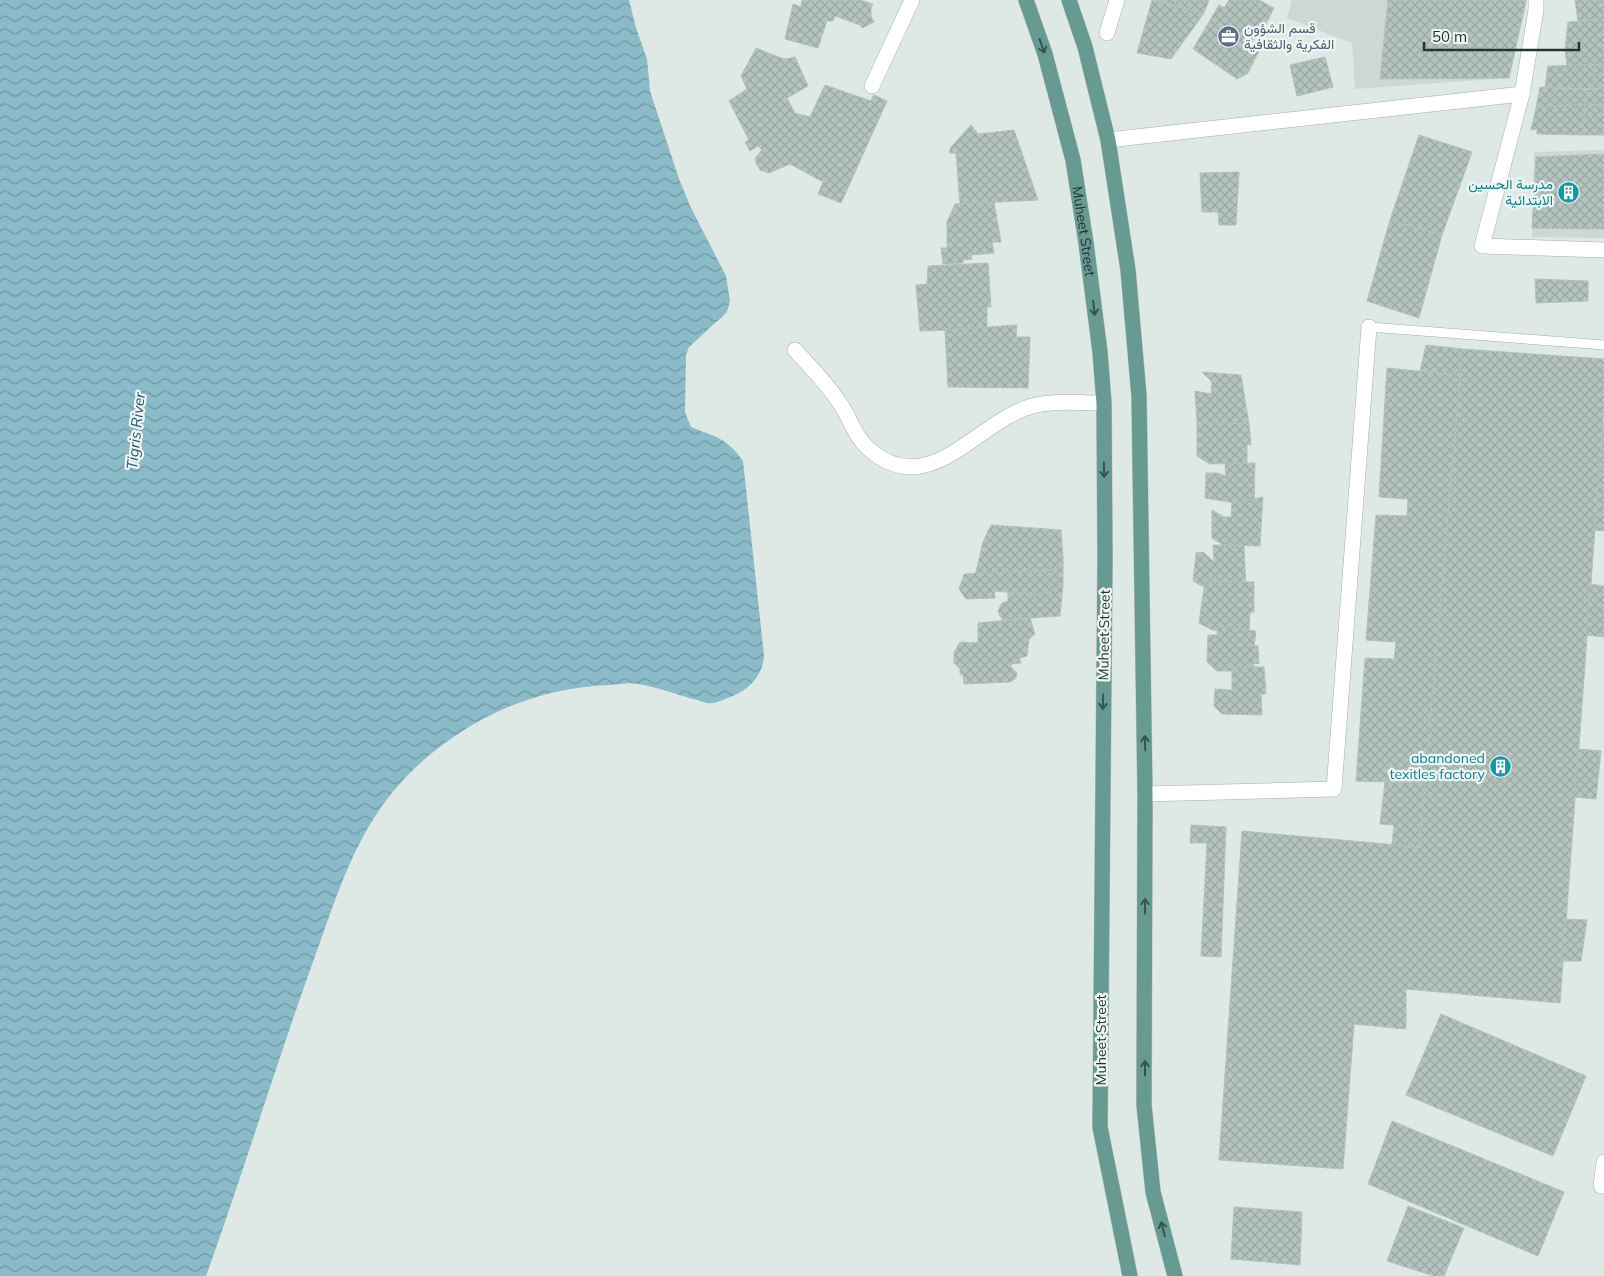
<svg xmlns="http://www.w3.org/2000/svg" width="1604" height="1276" font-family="Mulish,Vazirmatn,sans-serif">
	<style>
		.built { fill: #cdd8d4 }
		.water { fill: url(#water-waves) }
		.building { fill: url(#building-cross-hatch); stroke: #b2c1bc }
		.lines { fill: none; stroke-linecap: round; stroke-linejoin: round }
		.service-casing { stroke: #a2afac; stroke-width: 10 }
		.minor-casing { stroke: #a2afac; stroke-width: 16 }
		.primary-casing { stroke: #bcc3c2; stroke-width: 16 }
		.service { stroke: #fff; stroke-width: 9 }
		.minor { stroke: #fff; stroke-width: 15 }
		.primary { stroke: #679a91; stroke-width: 15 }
		.oneway { stroke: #36544f }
		.labels { text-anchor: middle; stroke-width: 4.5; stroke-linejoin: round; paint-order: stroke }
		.service-label { font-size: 14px; fill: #4e5e75; stroke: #eef5f2; text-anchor: start }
		.culture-label { font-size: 14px; fill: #0d838f; stroke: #eef5f2; text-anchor: end }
		.street-label { font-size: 14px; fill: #213633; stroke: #eef5f2 }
		.water-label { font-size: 15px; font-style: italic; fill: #22596c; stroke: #eef5f2 }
	</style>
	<defs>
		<pattern id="water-waves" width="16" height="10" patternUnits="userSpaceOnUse" patternTransform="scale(1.25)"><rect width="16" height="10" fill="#8bbac9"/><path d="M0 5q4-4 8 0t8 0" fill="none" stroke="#7198a4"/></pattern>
		<pattern id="building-cross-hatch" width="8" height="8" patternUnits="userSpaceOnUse" patternTransform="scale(1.25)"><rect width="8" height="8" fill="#b4c3be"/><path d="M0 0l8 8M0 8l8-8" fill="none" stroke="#9aa8a4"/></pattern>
	</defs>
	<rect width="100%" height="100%" fill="#dee8e5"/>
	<g class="built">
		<polygon points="1292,0 1526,0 1527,2 1509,78 1355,89 1352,43 1287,18"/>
		<polygon points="1604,150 1604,238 1532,237 1534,152"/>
	</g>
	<path class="water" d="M0 0H629L636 28 647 59 650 91 678 176 690 206 726 276 730 301 727 312 689 347 686 355 685 412 691 427C716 437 727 438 743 461L764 656C762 679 746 692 725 699 722 700 716 703 712 703 706 704 699 700 693 699 675 694 657 687 638 684 629 682 619 684 609 685 557 687 505 703 461 732 428 753 397 782 376 815 347 859 332 910 314 959 276 1064 244 1171 206 1276H0Z"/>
	<g class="building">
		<polygon points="802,0 860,0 873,4 871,8 871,16 874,22 862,28 860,25 835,16 833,21 827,21 818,48 785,39 793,4 801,7"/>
		<polygon points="1152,0 1204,13 1171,59 1137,53"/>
		<polygon points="1156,0 1209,0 1204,13"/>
		<polygon points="1229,0 1259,0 1274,8 1265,26 1262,24 1250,45 1259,51 1248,73 1237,79 1193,49 1219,5 1224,8"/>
		<polygon points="1388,0 1526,0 1509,78 1380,79"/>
		<polygon points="1575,0 1604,0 1604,19 1578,21"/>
		<polygon points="1604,19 1604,64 1567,66 1565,49 1568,22"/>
		<polygon points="756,48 781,58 787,59 795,57 808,86 787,98 795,113 810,117 825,85 871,101 874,95 887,101 841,203 818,194 823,182 790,164 769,173 760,170 757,165 755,158 762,150 758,146 750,151 745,142 749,140 729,101 747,89 741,76"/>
		<polygon points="1325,57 1333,87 1297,96 1290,65"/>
		<polygon points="1604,64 1604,89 1593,89 1594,65"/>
		<polygon points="1594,65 1593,89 1545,87 1548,66"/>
		<polygon points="1540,87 1587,90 1585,104 1536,108"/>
		<polygon points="1593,89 1604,89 1604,105 1585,104 1587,90"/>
		<polygon points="1585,104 1604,105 1604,135 1582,135"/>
		<polygon points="1585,104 1582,135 1537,134 1537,129 1531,130 1536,108"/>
		<polygon points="971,125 978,134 1014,130 1038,200 960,204 956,153 949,153 951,147"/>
		<polygon points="1419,135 1472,152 1442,235 1390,220"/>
		<polygon points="1604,154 1604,229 1532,228 1536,157"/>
		<polygon points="1239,172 1236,225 1219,225 1218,212 1202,212 1200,173"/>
		<polygon points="994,202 1001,242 992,242 994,253 971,255 972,259 963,260 963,263 943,264 941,248 947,248 947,222 955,204"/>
		<polygon points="1390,220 1442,235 1419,318 1367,301"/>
		<polygon points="988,263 991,307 987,307 987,329 920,331 916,285 927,284 928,266"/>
		<polygon points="1535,279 1588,281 1588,301 1536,303"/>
		<polygon points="1017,325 1016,337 1030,337 1028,388 948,387 945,330"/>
		<polygon points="1426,345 1462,349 1460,375 1420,371"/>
		<polygon points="1462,349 1604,359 1604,407 1560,1003 1406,989 1406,1029 1354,1024 1343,1169 1219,1160 1242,831 1419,847"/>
		<polygon points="1387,368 1460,375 1425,783 1356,781 1365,658 1394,659 1396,642 1366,640 1376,515 1407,516 1408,499 1379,497"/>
		<polygon points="1202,372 1241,375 1249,424 1197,422 1195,391 1211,394 1212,382"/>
		<polygon points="1197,422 1249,424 1251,445 1247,444 1247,463 1210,464 1197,456"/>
		<polygon points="1603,423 1604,423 1604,470 1599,469"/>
		<polygon points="1255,463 1254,506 1205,498 1206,473 1217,473 1226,476 1225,464"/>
		<polygon points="1599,469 1604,470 1604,531 1595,530"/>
		<polygon points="1263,497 1260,546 1223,545 1212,538 1212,510 1224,517 1231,517 1232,503"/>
		<polygon points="991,525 1061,530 1063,558 1053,570 975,576 983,542"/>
		<polygon points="1213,545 1244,546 1246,587 1204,587 1193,581 1196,553 1203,552 1214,562"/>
		<polygon points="1063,558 1063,585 1042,595 994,591 995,598 966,599 959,589 964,574 1053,570"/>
		<polygon points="1205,581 1254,582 1254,612 1250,612 1249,632 1212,630 1199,623"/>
		<polygon points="1590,584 1604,586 1604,637 1586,635"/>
		<polygon points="1063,585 1060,616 1003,620 1000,616 998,611 1002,603 1008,601 1008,592 1042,595"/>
		<polygon points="1030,618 1035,634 1029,639 1027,656 1019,658 1021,663 1011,664 1011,667 1017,673 1016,678 1010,682 964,684 963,675 960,674 960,669 954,663 954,653 960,642 978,643 978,623"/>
		<polygon points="1218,626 1256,631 1254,646 1258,646 1259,664 1254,663 1254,671 1217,671 1207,662 1208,635 1217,635"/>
		<polygon points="1232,667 1264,667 1266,694 1261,694 1262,715 1222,714 1214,706 1215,689 1232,690"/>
		<polygon points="1578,749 1601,751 1596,799 1574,797"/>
		<polygon points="1385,782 1425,783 1419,847 1392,845 1394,825 1380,824"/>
		<polygon points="1191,825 1226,827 1221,957 1201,956 1207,843 1190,843"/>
		<polygon points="1565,919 1587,920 1581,961 1561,961"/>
		<polygon points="1441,1014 1586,1076 1553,1156 1406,1095"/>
		<polygon points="1392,1121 1564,1192 1538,1256 1368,1184"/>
		<polygon points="1408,1206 1464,1228 1444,1276 1434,1276 1387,1261"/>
		<polygon points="1234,1207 1302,1212 1300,1265 1231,1259"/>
	</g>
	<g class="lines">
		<defs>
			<polyline id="service" points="1369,327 1604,345"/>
			<g id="minor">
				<polyline points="1536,0 1536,10 1522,94 1482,246 1604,250"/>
				<polyline points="1107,33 1117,0"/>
				<polyline points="872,86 912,0"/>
				<polyline points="1108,140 1522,94"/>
				<path d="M795 350C810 367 827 383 839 402 850 417 855 438 870 450 930 501 976 422 1032 406 1054 400 1080 403 1104 403"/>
				<polyline points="1145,794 1334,789 1369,327"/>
				<polyline points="1604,1162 1601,1186 1604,1186"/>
			</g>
			<g id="primary">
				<path id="s1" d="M1026 0 1045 54 1073 160 1086 243 1100 352 1104 403 1105 559 1100 1127 1130 1276"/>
				<polyline points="1069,0 1085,47 1108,140 1128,270 1139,396 1145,794 1144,1105 1153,1192 1175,1276"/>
			</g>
		</defs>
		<use href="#service" class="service-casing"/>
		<use href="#minor" class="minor-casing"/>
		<use href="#primary" class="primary-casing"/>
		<use href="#service" class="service"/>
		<use href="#minor" class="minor"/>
		<use href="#primary" class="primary"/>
	</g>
	<defs><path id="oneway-shaft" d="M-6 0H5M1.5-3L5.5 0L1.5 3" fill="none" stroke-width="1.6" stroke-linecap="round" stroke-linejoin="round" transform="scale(1.25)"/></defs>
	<g class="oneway">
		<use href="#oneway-shaft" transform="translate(1042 46) rotate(71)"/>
		<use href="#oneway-shaft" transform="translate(1094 308) rotate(83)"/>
		<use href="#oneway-shaft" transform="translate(1104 470) rotate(89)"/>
		<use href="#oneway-shaft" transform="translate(1103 702) rotate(91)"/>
		<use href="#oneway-shaft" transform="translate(1145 743) rotate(-91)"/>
		<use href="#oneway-shaft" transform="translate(1145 906) rotate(-90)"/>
		<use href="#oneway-shaft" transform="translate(1145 1068) rotate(-90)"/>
		<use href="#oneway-shaft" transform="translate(1163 1229) rotate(-105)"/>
	</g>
	<defs>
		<symbol id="office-disc" viewBox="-11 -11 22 22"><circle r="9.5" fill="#5c6f8a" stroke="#eef5f2"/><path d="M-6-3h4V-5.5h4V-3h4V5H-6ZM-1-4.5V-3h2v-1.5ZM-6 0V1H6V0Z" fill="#fff"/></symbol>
		<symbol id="building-disc" viewBox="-11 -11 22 22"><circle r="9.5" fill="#0f9aa8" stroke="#eef5f2"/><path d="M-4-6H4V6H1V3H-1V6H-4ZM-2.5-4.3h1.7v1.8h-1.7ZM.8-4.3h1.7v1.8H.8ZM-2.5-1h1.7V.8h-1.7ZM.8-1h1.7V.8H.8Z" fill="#fff"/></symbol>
	</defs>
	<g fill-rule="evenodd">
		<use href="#office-disc" x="1216" y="24" width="25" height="25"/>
		<use href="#building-disc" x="1556" y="180" width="25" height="25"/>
		<use href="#building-disc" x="1488" y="754" width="25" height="25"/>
	</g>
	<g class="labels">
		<g class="service-label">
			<text x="1244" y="33">قسم الشؤون<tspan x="1244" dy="16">الفكرية والثقافية</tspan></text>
		</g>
		<g class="culture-label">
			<text x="1553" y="189">مدرسة الحسين<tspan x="1553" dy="16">الابتدائية</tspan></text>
			<text x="1485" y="763">abandoned<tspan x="1485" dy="16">texitles factory</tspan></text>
		</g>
		<g class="street-label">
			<text dy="5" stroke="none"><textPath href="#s1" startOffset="239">Muheet Street</textPath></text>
			<text transform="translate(1104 635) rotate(-89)" y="5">Muheet Street</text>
			<text transform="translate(1101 1040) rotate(-90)" y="5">Muheet Street</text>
		</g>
		<g class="water-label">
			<text transform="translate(136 431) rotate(-84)" y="5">Tigris River</text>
		</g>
	</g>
	<path d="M1424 42v8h155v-8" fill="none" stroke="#213633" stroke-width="2.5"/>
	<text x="1432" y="42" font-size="15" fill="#213633" stroke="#eef5f2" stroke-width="4" paint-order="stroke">50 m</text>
</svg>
